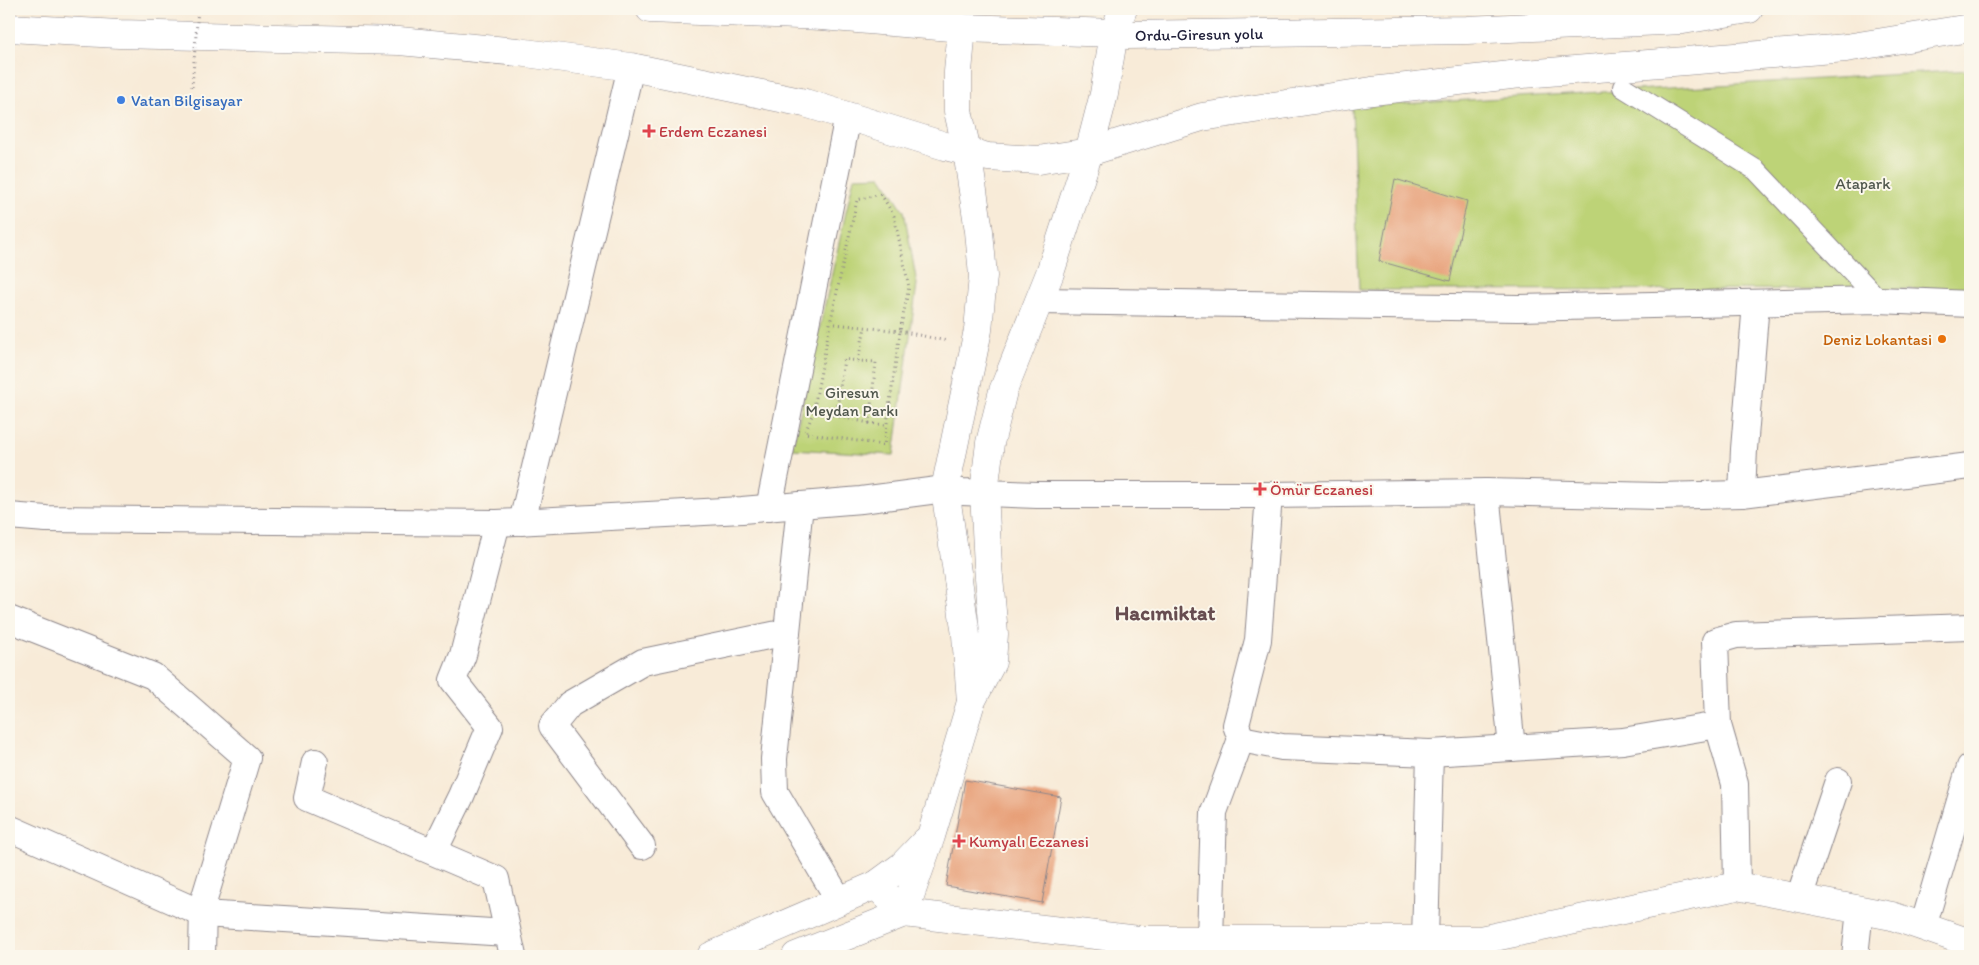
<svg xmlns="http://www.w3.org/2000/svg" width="1979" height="965" font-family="Itim,sans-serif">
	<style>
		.green { fill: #bdd377; stroke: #707a59 }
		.building { fill: #e79e76 }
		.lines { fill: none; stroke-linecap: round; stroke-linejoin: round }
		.pedestrian-casing { stroke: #8d868a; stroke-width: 22 }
		.minor-casing { stroke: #8d868a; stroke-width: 28 }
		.tertiary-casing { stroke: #8d868a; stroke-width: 29 }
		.secondary-casing { stroke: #8d868a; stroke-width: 29 }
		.trunk-casing { stroke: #8d868a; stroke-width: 29 }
		.path { stroke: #8d868a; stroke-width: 3; stroke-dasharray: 1 4; stroke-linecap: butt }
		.pedestrian { stroke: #fff; stroke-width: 20 }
		.minor { stroke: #fff; stroke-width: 26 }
		.tertiary { stroke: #fff; stroke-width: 28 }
		.secondary { stroke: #fff; stroke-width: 28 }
		.trunk { stroke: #fff; stroke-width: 28 }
		.path-bridge { stroke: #8d868a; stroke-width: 3; stroke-dasharray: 1 4; stroke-linecap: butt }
		.shop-dot { fill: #3f7fe0; stroke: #fbf7ec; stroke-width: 2 }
		.health-dot { fill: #e0444e; stroke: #fbf7ec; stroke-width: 2 }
		.food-dot { fill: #e8710a; stroke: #fbf7ec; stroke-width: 2 }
		.labels { text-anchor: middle; stroke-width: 4; stroke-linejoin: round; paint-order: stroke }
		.street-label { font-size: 16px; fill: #22223b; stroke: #fbf7ec }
		.shop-label { font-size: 16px; fill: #366cbe; stroke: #fbf7ec; text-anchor: start }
		.health-label { font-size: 16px; fill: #be3a42; stroke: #fbf7ec; text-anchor: start }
		.park-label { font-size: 16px; fill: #50574d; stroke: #fbf7ec }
		.food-label { font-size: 16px; fill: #c56008; stroke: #fbf7ec; text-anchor: end }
		.district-label { font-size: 21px; font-weight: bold; fill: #674d50; stroke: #fbf7ec }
	</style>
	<rect width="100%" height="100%" fill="#fbf7ec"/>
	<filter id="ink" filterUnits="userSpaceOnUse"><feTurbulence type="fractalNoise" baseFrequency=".02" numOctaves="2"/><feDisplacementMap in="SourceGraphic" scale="10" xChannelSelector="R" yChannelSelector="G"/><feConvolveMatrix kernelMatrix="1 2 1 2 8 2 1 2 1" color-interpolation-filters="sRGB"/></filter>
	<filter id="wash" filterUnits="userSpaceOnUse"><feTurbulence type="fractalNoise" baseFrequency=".0096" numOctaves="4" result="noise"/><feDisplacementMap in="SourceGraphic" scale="20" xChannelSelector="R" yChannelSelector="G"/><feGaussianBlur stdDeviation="1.12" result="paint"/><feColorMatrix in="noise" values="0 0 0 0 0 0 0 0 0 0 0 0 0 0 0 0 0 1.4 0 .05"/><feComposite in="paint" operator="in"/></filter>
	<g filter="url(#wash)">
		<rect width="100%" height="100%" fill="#f8ebd8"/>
		<g class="green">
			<polygon points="1970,70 1970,289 1359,290 1352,107"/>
			<polygon points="881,176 904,211 917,284 894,455 792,449 854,177"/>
		</g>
		<g id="blocks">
			<g class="building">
				<polygon points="1395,179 1467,201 1450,281 1379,261"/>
				<polygon points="965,780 1061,797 1042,903 946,886"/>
			</g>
		</g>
	</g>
	<g filter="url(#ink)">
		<use href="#blocks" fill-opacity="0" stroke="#8d868a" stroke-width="1"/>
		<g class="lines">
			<defs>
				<polyline id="pedestrian" points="1623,87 1756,170 1879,300"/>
				<g id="minor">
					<polyline points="1039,301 1518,308 1879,300 1970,304"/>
					<polyline points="1486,492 1512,748"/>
					<polyline points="1742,494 1744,449 1756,303"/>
					<polyline points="800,505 774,759 775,792 839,900"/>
					<polyline points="769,508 848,116"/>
					<polyline points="9,516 46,519 497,523 742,510 861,500 945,489 962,492 1037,495 1269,495 1486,492 1659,496 1742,494 1970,466"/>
					<polyline points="522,522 631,67"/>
					<polyline points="9,619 153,676 247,758 203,903 202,956"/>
					<polyline points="1241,739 1282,747 1430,753 1623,741 1718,725"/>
					<polyline points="315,762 307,798 496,879 513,956"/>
					<polyline points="9,828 203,914 507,933"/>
					<polyline points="642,846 552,726 570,704 643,662 787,632"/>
					<polyline points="434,851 461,796 490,727 453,680 463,655 497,523"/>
					<polyline points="1737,886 1735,784 1718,725 1715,641 1736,635 1970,627"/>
					<polyline points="1799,898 1838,781"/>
					<polyline points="1923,927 1970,767"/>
					<polyline points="1210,939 1214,812 1241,739 1236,725 1258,640 1269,495"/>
					<polyline points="1425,940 1430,753"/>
					<polyline points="1855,956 1860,910"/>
				</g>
				<g id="tertiary">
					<polyline points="962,28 958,72 958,111 967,151 979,231 983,276 978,330 945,489 966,635 971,702"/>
					<polyline points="711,956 876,885 902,866 926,841"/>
					<polyline points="796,956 904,913 931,836 971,702 992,662 994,634 988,566 984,492 990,443 1003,391 1050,273 1089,152 1104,94 1114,33"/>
				</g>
				<g id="secondary">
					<polyline points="9,28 119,34 399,41 518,52 631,67 805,103 945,146 988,157 1038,160 1089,152 1202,117 1372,91 1511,75 1846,48 1970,28"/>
					<polyline points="876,885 904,913 1139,940 1480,940 1737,886 1892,916 1970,943"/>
				</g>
				<g id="trunk">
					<path id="s1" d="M650 9 822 16 962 28 1114 33 1127 35 1467 30 1683 20 1749 9"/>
					<polyline points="1114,33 1123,9"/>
				</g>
			</defs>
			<use href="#pedestrian" class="pedestrian-casing"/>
			<use href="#minor" class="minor-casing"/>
			<use href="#tertiary" class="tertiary-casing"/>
			<use href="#secondary" class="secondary-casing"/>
			<use href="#trunk" class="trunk-casing"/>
			<g class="path">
				<polygon points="881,194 894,216 909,287 900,331 884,445 805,433 813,413 830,324 857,200"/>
				<polyline points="835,324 900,331 947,341"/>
				<polyline points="858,361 844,359 836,416 869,423 876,362 858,361 865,327"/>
				<polyline points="817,413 836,416"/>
				<polyline points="869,423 885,425"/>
			</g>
			<use href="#pedestrian" class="pedestrian"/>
			<use href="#minor" class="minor"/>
			<use href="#tertiary" class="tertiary"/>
			<use href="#secondary" class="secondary"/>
			<use href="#trunk" class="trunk"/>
			<polyline class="path-bridge" points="192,87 198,9"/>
		</g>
	</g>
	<circle class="shop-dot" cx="121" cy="100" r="5"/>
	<g class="health-dot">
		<path d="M646.5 123.5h5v5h5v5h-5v5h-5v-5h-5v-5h5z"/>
		<path d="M1257.5 481.5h5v5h5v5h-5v5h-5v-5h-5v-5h5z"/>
		<path d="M956.5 833.5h5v5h5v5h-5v5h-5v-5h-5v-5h5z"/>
	</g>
	<circle class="food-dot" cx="1942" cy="339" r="5"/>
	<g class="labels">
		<g class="street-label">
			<text dy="6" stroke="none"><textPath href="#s1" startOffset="550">Ordu-Giresun yolu</textPath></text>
		</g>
		<g class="shop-label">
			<text x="131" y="106">Vatan Bilgisayar</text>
		</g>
		<g class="health-label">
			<text x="659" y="137">Erdem Eczanesi</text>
			<text x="1270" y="495">Ömür Eczanesi</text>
			<text x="969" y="847">Kumyalı Eczanesi</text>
		</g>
		<g class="park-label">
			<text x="1863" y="189">Atapark</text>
			<text x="852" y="398">Giresun<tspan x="852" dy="18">Meydan Parkı</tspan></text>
		</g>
		<g class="food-label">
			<text x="1932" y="345">Deniz Lokantasi</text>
		</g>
		<g class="district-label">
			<text x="1165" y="620">Hacımiktat</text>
		</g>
	</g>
	<rect width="1979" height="965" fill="none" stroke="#fbf7ec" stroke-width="30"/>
</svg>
